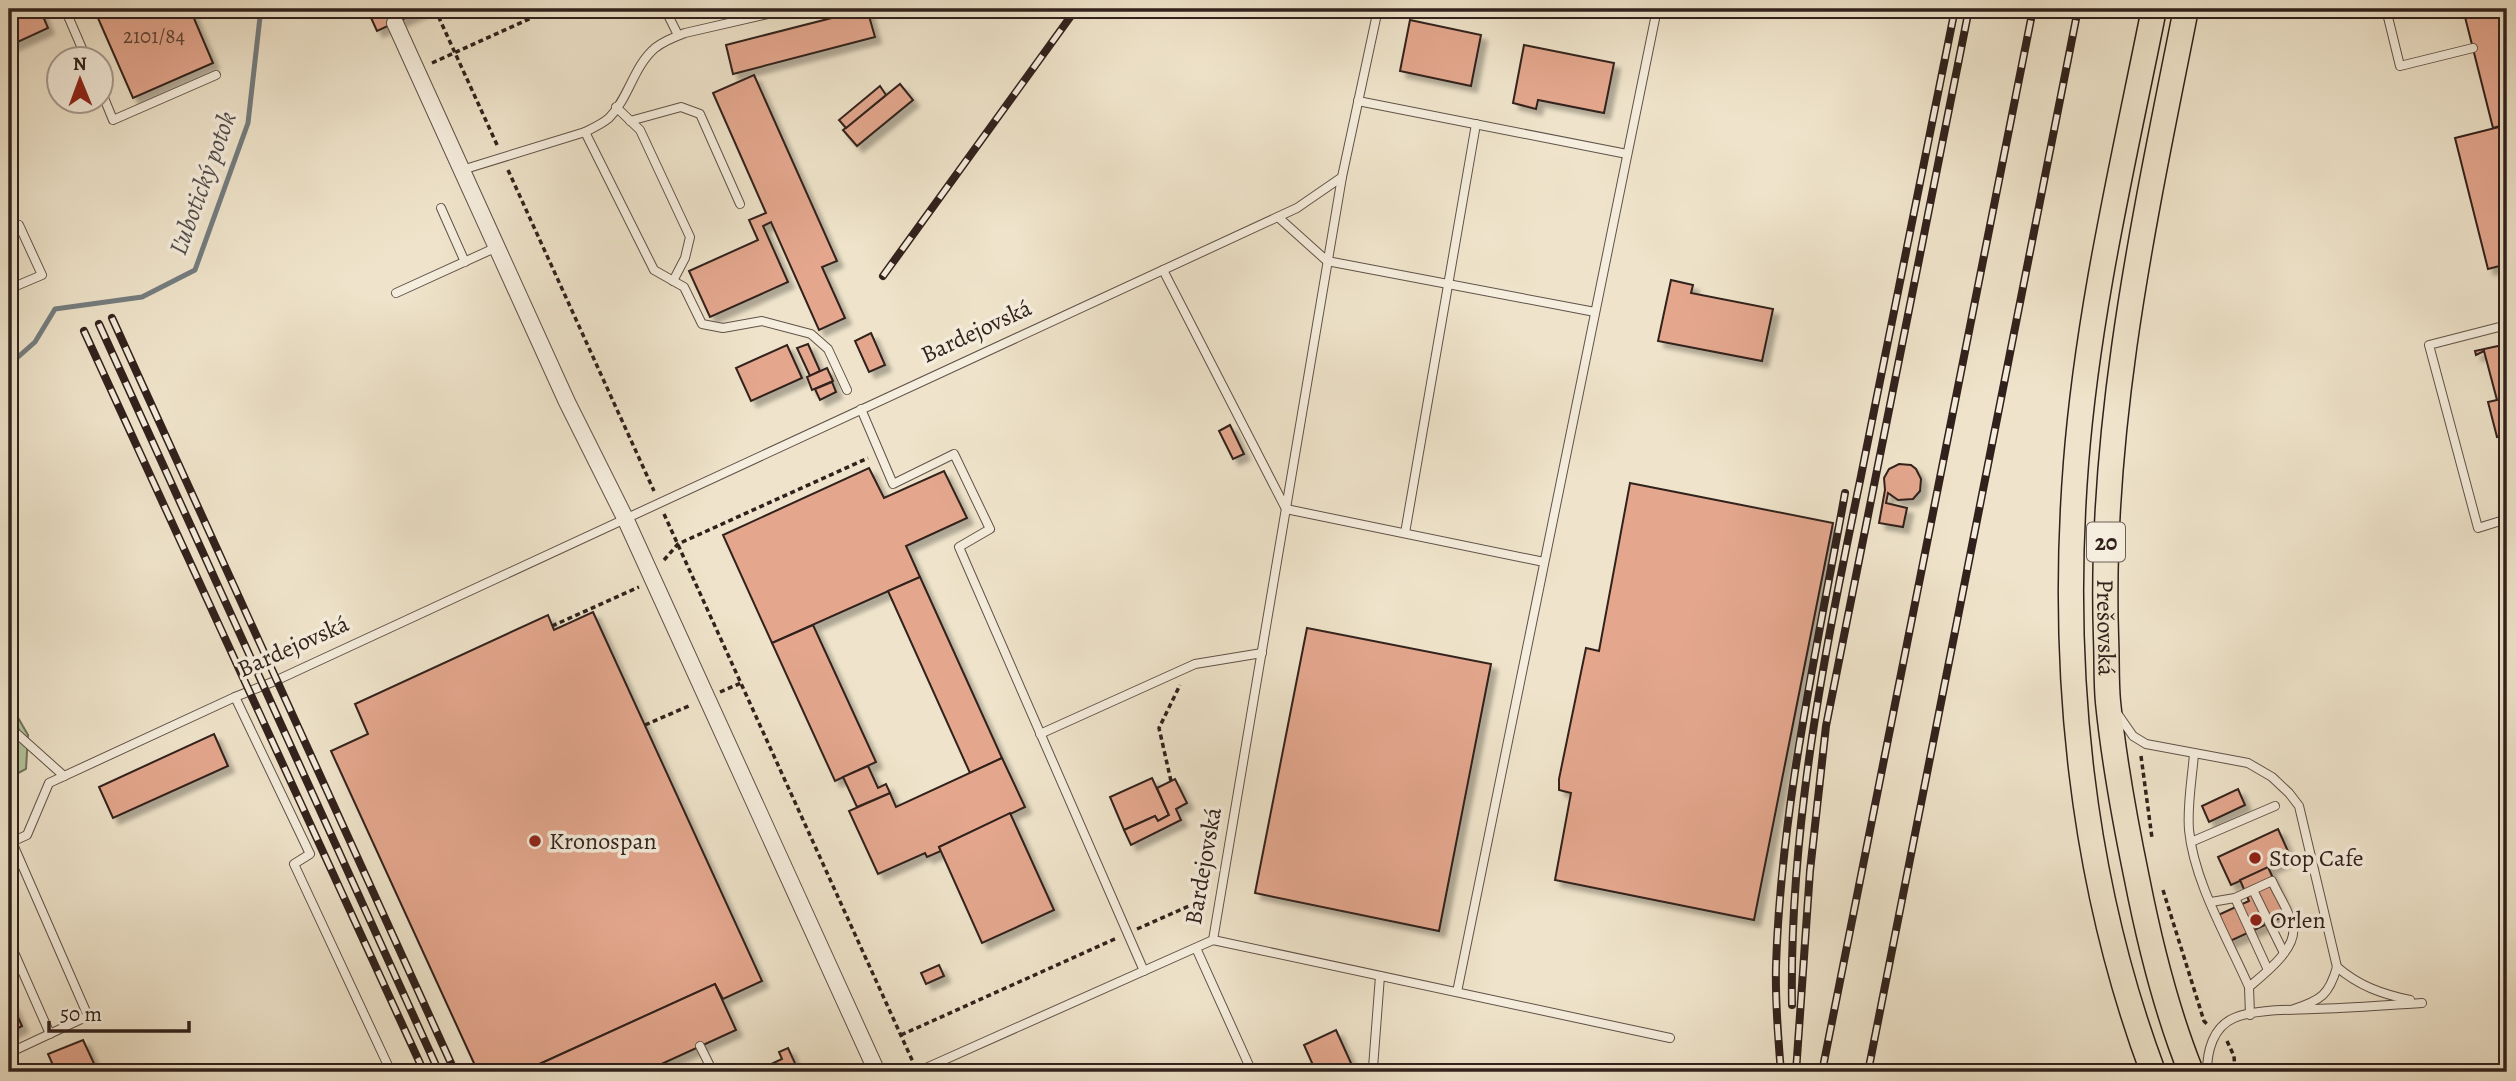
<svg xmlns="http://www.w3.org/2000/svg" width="2516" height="1081" font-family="Alegreya,serif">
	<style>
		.green { fill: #b3c59c; stroke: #72735c; stroke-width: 2 }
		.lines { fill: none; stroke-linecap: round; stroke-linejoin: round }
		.stream { stroke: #747d80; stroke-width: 5 }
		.building { fill: #e4a78e; stroke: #31211c; stroke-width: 2; filter: url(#shadow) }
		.minor-tunnel { stroke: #c9bda8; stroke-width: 16; stroke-dasharray: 16 8; stroke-linecap: butt }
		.service-casing { stroke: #605248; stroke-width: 10 }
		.minor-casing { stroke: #605248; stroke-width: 18 }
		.primary-casing { stroke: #31211c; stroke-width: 27 }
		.path { stroke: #31211c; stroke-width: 3.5; stroke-dasharray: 5 3.5; stroke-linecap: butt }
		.service { stroke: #f5eddd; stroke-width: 8 }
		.minor { stroke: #f5eddd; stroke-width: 16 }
		.primary { stroke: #efe4cb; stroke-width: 24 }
		.rail-casing { stroke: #31211c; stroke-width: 8 }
		.rail { stroke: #f5eddd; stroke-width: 5; stroke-dasharray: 16; stroke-linecap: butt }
		.poi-dot { fill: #8f2418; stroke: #f5eddd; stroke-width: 2.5 }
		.labels { text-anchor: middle; stroke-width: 7; stroke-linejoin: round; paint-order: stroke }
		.number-label { font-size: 21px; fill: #5e4238 }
		.shield { fill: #f5eddd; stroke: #6c5e56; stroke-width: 2 }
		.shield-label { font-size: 23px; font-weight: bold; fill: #31211c }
		.street-label { font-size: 24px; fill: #31211c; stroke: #f5eddd }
		.poi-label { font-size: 24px; fill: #31211c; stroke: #f5eddd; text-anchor: start }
		.water-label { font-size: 26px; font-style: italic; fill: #524f4e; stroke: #f5eddd }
	</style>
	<defs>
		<filter id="shadow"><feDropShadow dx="6" dy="6" stdDeviation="2" flood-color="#0004"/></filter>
	</defs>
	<rect width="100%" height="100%" fill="#efe4cb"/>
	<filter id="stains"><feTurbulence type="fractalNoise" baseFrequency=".00286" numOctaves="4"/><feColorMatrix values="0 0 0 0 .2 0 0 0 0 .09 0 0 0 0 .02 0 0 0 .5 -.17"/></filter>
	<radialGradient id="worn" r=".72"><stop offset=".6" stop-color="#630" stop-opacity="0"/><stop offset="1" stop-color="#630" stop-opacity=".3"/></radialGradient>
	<polygon class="green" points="9,702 28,735 26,769 9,778"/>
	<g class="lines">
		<polyline class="stream" points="9,365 35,342 55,309 142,297 195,270 248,123 260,17"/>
	</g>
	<g class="building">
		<polygon points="9,9 40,9 48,28 9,46"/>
		<polygon points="94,9 190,9 213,63 133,98"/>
		<polygon points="367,9 425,9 377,31"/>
		<polygon points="867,9 875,37 733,74 726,45"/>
		<polygon points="2463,9 2507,9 2507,124 2493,128"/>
		<polygon points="1410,20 1481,35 1471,86 1400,71"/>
		<polygon points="1524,45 1614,63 1604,113 1538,100 1536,109 1513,103"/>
		<polygon points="754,75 837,261 822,267 845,318 819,330 771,222 763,226 788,282 710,317 689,271 758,240 749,220 766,213 713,93"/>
		<polygon points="900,84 913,100 857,146 843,130"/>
		<polygon points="880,86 886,95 846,128 839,120"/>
		<polygon points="2507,125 2507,264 2488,269 2455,138"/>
		<polygon points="1671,280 1693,285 1691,293 1773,309 1762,361 1658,341"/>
		<polygon points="871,333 885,365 869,372 855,341"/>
		<polygon points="808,344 820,371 810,376 797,348"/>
		<polygon points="2507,344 2507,443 2505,435 2497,437 2488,402 2497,400 2484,351 2476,355 2475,351"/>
		<polygon points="787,345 802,378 751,401 736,368"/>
		<polygon points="827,368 833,381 812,390 807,377"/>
		<polygon points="832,382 836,392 820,400 815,389"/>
		<polygon points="1230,425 1244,454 1233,459 1219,431"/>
		<polygon points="1899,464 1911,465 1916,469 1921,479 1920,491 1913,499 1898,500 1888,493 1886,503 1907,508 1903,527 1879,523 1885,490 1884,478 1889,469"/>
		<polygon points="869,468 884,498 944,471 967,518 906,546 920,577 772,643 723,535"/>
		<polygon points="1630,483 1833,523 1754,920 1555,880 1571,793 1559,790 1559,779 1586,648 1599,651"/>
		<polygon points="920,577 1002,758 970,773 888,591"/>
		<polygon points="593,612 762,981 723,999 715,984 522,1072 478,1072 331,751 368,734 355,704 548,615 554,630"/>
		<polygon points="813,625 876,762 835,781 772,643"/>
		<polygon points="1307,628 1491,664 1439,931 1255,893"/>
		<polygon points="214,734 228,766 113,818 99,787"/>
		<polygon points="1002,758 1025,807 939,847 941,851 927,857 925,853 878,874 849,811 890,793 896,807"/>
		<polygon points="868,766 878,788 886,784 890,793 857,807 843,777"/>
		<polygon points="1152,778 1169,815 1158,821 1155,816 1124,830 1110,797"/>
		<polygon points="1175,779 1187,803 1176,809 1181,820 1131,845 1124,830 1155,816 1158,821 1169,815 1157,788"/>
		<polygon points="2238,789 2245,805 2209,822 2202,806"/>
		<polygon points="1010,813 1054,910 982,943 939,847"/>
		<polygon points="2278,829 2291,858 2231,885 2218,857"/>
		<polygon points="2268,867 2289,914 2228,942 2216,916 2249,901 2240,880"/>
		<polygon points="939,965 944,976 926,984 921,973"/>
		<polygon points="715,984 736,1030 644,1072 522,1072"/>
		<polygon points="12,1004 22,1026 9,1033 9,1005"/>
		<polygon points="1336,1030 1355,1072 1316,1072 1304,1045"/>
		<polygon points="83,1040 98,1072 56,1072 48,1054"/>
		<polygon points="788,1048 799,1072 770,1072 767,1066 782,1059 779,1052"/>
	</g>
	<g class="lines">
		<polyline class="minor-tunnel" points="389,9 395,23"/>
		<defs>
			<g id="service">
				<polyline points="65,9 87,60"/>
				<polyline points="665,9 678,35"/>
				<polyline points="2386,9 2400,66 2473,48"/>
				<polyline points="102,93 113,120 216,75"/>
				<polyline points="1358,101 1627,154"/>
				<polyline points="616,107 640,130 690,237 685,258 673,281"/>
				<polyline points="630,121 681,107 700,114 740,204"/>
				<polyline points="585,132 654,270 684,287 702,324 723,328 762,321 811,334 828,349 847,390"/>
				<path d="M462 170 585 132C593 128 602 124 609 118 629 98 633 67 655 48 664 41 674 37 685 33L790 9"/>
				<polyline points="441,208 465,262"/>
				<polyline points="1278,217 1327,261 1595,312"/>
				<polyline points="9,230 19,225 42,275 9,289"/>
				<polyline points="1163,270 1286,509 1544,562"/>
				<polyline points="396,293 497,247"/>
				<polyline points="2507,325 2429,345 2478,528 2507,519"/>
				<polyline points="861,409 893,484 954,454 990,529 959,547 1144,971"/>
				<polyline points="1405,533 1476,124"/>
				<polyline points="235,697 310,854 294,864 391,1072"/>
				<path d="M2117 713 2133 736 2146 744 2248 763 2272 777 2289 793 2299 806 2337 967C2329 995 2321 1000 2294 1009"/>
				<polyline points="9,719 16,733 64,776"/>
				<polyline points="1040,734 1195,664 1262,653"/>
				<path d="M2194 754C2192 779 2187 805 2189 830 2194 882 2228 939 2249 987"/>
				<polyline points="2191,842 2275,806"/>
				<polyline points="9,843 27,835 49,783 235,697 275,681 1297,208 1342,177 1378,9"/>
				<polyline points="2253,890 2284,953"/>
				<polyline points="2235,898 2268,970"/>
				<path d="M2211 902 2235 898 2272 881C2278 895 2290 912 2293 927 2297 949 2264 974 2249 987L2250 1015"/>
				<polyline points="1213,940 1342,177"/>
				<polyline points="9,941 50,1034"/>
				<polyline points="1196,948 1252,1072"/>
				<path d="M2337 967C2359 986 2382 994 2410 1000"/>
				<polyline points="1457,992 1657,9"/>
				<polyline points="700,1046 713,1072"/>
				<polyline points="9,1053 88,1016 12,842"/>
				<polyline points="9,1067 13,1072"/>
				<polyline points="917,1072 1213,940 1670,1038"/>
				<polyline points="1375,1072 1373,1068 1380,976"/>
				<path d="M2207 1072C2207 1051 2213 1027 2234 1018 2254 1009 2292 1010 2314 1009 2350 1008 2386 1005 2422 1003"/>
			</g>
			<polyline id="minor" points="395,23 567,402 625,518 877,1072"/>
			<g id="primary">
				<path id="s1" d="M2186 9C2145 216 2099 424 2106 637 2107 659 2106 681 2108 702 2114 762 2125 821 2137 879 2150 945 2166 1010 2191 1072"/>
				<path d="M2153 1072C2081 879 2060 668 2076 463 2088 310 2124 159 2154 9"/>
			</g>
		</defs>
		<use href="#service" class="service-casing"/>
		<use href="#minor" class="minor-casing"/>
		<use href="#primary" class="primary-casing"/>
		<g class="path">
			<polyline points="435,9 498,147"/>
			<polyline points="432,63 551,9"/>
			<polyline points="508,170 654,491"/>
			<polyline points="664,514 913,1062"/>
			<polyline points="664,560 678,544 868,458"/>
			<polyline points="552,626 639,587"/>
			<polyline points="720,692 741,683"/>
			<polyline points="645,725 691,705"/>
			<polyline points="2141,756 2152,838"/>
			<polyline points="1171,781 1159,728 1180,685"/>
			<polyline points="2163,890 2204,1021 2208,1025"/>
			<polyline points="1137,929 1207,898"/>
			<polyline points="901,1035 1117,938"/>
			<polyline points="2227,1041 2234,1056 2235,1072"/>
		</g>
		<use href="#service" class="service"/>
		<use href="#minor" class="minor"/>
		<use href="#primary" class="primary"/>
		<defs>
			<g id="rail">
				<polyline points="883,276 1076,9"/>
				<polyline points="112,318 455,1072"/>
				<polyline points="99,324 439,1072"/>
				<polyline points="84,331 424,1072"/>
				<path d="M1792 1005C1789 827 1825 650 1861 476 1892 320 1924 164 1955 9"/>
				<path d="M1781 1072C1778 1037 1775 1001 1776 966 1781 807 1817 649 1845 493"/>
				<polyline points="1796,1072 1810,871 1826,726 1969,9"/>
				<polyline points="1822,1072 2033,9"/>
				<polyline points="1868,1072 2078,9"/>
			</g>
		</defs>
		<use href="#rail" class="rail-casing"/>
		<use href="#rail" class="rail"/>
	</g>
	<g class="poi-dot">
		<circle cx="535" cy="841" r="7"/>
		<circle cx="2255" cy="858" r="7"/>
		<circle cx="2256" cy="920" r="7"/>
	</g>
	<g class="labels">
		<g class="number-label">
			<text x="154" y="43">2101/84</text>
		</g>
		<rect class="shield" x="2087" y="522.5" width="38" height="39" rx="5"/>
		<g class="shield-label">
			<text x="2106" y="550">20</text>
		</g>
		<g class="street-label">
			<text transform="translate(976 331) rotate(-25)" y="8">Bardejovská</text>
			<text dy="8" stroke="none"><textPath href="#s1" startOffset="625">Prešovská</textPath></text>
			<text transform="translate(293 646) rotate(-24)" y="8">Bardejovská</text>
			<text transform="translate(1203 866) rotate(-80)" y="8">Bardejovská</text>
		</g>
		<g class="poi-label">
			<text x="549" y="849">Kronospan</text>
			<text x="2269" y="866">Stop Cafe</text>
			<text x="2270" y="928">Orlen</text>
		</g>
		<g class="water-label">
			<text transform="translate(202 183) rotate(-70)" y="9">Ľubotický potok</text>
		</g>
	</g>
	<rect width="2516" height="1081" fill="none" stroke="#efe4cb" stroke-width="35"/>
	<rect x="10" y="10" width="2495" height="1060" fill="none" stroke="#31211c" stroke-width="3.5"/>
	<rect x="18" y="18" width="2481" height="1046" fill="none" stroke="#31211c" stroke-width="2"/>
	<g transform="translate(80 80) rotate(359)"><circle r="33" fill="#f5eddd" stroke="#a79b90" stroke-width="2"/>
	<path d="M0-5L12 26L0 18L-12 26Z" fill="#8f2418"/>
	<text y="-10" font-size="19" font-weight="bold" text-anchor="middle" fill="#31211c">N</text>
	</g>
	<path d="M49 1021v10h140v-10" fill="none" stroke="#31211c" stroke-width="3.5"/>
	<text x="60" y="1021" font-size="21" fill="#31211c" stroke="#f5eddd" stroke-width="5" paint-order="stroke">50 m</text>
	<rect width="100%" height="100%" filter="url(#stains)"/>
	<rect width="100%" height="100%" fill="url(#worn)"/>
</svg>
